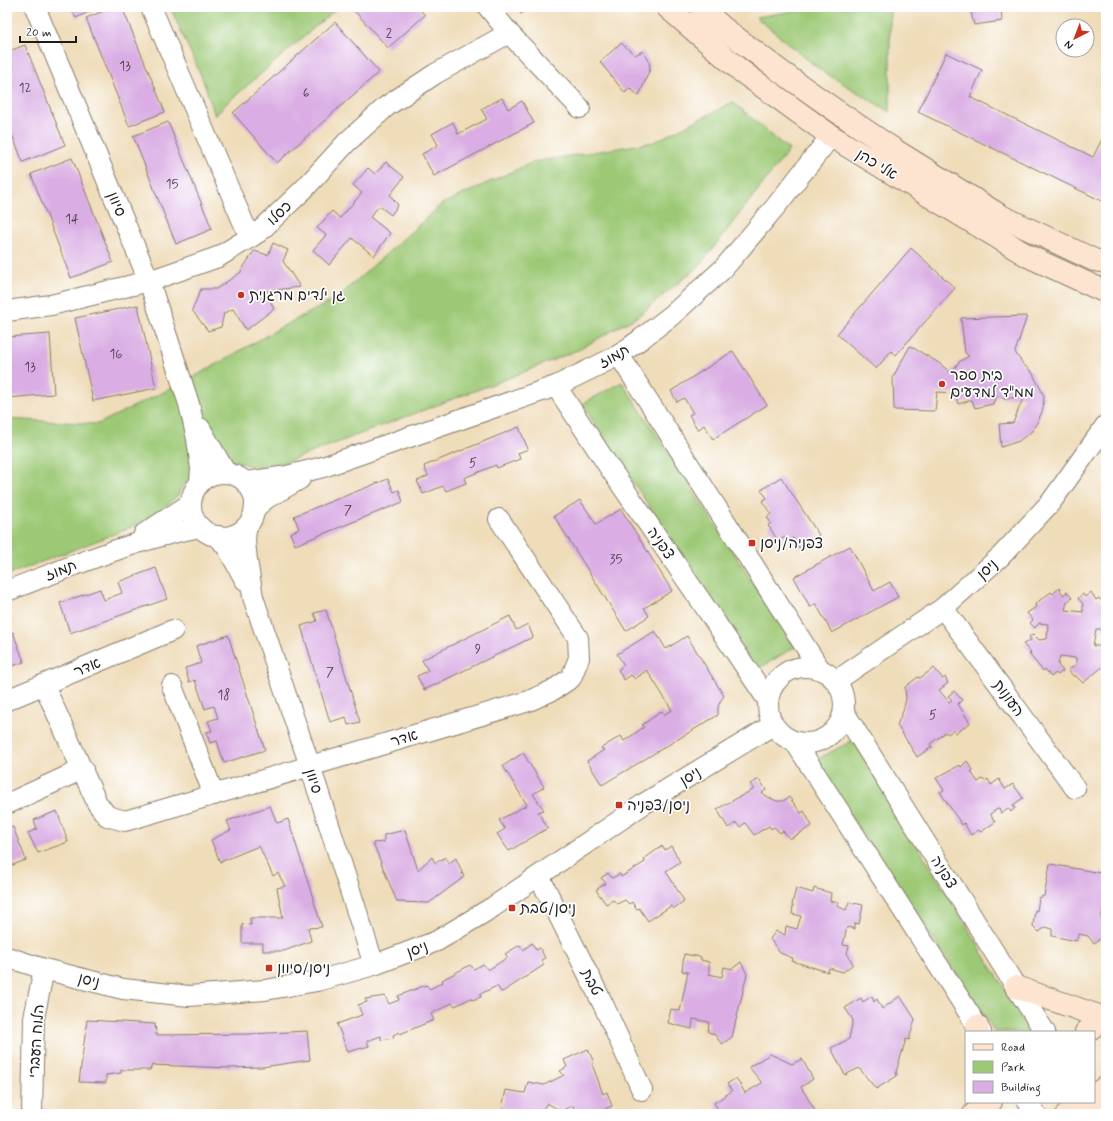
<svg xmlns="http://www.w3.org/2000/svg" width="1113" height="1121" font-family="Mynerve,'Playpen Sans Hebrew',sans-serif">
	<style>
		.green { fill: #9dc976; stroke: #5c7249 }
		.building { fill: #daaee4 }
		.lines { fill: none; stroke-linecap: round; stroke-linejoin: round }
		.street-casing { stroke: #867c6a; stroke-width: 22 }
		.secondary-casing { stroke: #867c6a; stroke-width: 24 }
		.street { stroke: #fff; stroke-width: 20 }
		.secondary { stroke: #fde4d1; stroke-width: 22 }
		.poi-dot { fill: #c8321e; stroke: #fff; stroke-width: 1.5 }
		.labels { text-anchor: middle; stroke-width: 3.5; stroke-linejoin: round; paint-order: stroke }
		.number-label { font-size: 13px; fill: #4c404e }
		.street-label { font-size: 15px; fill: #1c1c1c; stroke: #fff }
		.poi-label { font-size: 15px; fill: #1c1c1c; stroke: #fff; text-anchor: start }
	</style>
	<rect width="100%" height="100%" fill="#fff"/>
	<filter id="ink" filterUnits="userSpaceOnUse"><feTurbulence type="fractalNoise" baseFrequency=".025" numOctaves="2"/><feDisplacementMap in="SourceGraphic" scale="8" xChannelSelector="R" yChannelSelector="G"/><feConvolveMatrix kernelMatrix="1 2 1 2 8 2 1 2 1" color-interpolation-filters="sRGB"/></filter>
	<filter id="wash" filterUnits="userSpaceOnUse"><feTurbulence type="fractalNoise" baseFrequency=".012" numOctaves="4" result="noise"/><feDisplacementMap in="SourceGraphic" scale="16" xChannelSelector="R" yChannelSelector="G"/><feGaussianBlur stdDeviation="0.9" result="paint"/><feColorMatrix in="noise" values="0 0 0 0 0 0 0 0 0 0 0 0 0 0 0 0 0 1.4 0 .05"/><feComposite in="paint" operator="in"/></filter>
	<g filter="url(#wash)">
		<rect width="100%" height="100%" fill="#efdcb9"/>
		<g class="green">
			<polygon points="170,7 338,7 226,104 215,116 203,80"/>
			<polygon points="819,7 890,7 890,112 819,69 756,17"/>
			<path d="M733 102 789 150 700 265 638 316 580 349 514 376 286 462C278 464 269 468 261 468 250 467 242 462 232 461L191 479 182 487 178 495 173 500 162 509 138 524 104 538 7 575V419L98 424 192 378 287 324 336 299 442 204 533 162 654 142Z"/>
			<polygon points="622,382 795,647 756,670 582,404"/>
			<polygon points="853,740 1011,999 1032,1032 995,1032 814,761"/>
		</g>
		<g id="blocks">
			<g class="building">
				<polygon points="70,7 99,7 76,18"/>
				<polygon points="114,7 122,7 165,112 129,126 86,18"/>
				<polygon points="351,7 417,7 425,15 388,48"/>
				<polygon points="516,7 530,7 521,14"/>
				<polygon points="970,7 1001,7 1002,21 974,25"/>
				<polygon points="335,22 379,72 277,163 233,113"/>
				<polygon points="621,43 635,55 643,51 649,61 650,69 639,96 630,88 625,93 600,62"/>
				<polygon points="25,45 65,145 23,162 7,122 7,52"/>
				<polygon points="946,53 982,70 970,97 1093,157 1106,131 1106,203 918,112"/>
				<polygon points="502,98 508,109 522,101 534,123 434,176 422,154 438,145 432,134 453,122 458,134 487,119 481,109"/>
				<polygon points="168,122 212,229 176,244 133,136"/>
				<polygon points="72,158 113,262 71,278 31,174"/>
				<polygon points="386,162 404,177 390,195 398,205 391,215 379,206 370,217 390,233 374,256 352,238 329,265 313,250 326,235 317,228 332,211 340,218 362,193 353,185 368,168 375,174"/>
				<polygon points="273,243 288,250 283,261 300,287 266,291 274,309 246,330 233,309 224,313 221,327 208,331 192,310 201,289 216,289 240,273 254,251 268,255"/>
				<polygon points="911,248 955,288 896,355 891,351 876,369 837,334"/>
				<polygon points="138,305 156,388 93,401 75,318"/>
				<polygon points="1027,316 1015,352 1023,364 1032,372 1044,396 1043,409 1038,421 1032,431 1019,441 1001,447 999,424 1013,423 1024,396 1004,399 999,395 995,398 993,404 975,408 972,400 958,404 955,393 937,392 935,411 894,410 893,377 910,346 939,363 951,373 959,362 969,356 965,353 961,318"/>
				<polygon points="50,334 54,394 7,398 7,337"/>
				<polygon points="733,351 767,405 713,439 704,425 698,430 689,415 693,413 684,398 677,402 671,391"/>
				<polygon points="519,427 528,449 518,453 520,459 497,468 496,465 464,478 466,483 446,491 443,486 423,494 417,481 428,476 424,466"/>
				<polygon points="781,477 819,535 799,548 793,538 788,541 785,537 778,541 768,525 771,523 767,517 771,514 762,501 767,498 761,490"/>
				<polygon points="388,479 394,492 399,490 403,502 295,545 290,533 299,529 294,516"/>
				<polygon points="580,500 596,524 621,509 672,591 644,608 649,616 626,631 554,516"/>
				<polygon points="850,546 874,591 890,582 898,597 832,633 816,604 810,607 794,577"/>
				<polygon points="156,568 167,599 70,633 60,603 100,589 104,600 122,593 118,582"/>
				<polygon points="1059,588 1063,595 1067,592 1072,598 1067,602 1065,610 1083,612 1083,604 1078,598 1083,594 1085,597 1091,592 1096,600 1099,598 1106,606 1106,636 1101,629 1096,629 1093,646 1102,646 1106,642 1106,661 1105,662 1106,664 1083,683 1075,675 1074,677 1068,670 1076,665 1076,658 1060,656 1058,665 1063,671 1058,675 1056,673 1051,677 1045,669 1043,671 1029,654 1031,653 1023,644 1031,640 1029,637 1033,634 1039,640 1047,639 1048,624 1039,623 1035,628 1030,623 1033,620 1027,613 1036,607 1035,604 1051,592 1053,594"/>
				<polygon points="326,610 360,722 348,725 346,717 330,722 301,626 317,621 314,613"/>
				<polygon points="510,616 516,630 528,624 533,637 424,690 417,676 428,671 422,660"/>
				<polygon points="655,631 666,649 687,636 724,696 721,700 718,707 718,715 602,785 587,761 604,750 601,748 621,736 624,741 644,727 642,725 662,711 663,715 672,710 647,670 635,679 631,675 624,680 618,670 624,665 617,654"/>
				<polygon points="13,632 24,662 7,668 7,634"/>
				<polygon points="228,635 265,750 224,763 217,741 210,743 206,732 212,731 208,721 218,718 214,706 205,709 195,680 189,682 185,668 201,663 196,646"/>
				<polygon points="934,668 943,679 945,677 948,683 939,690 949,702 952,700 948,696 954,691 962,700 958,704 970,723 956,733 953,730 948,734 946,732 930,744 932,747 917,757 897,725 903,711 906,699 905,687 918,677 920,678"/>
				<polygon points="523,753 544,787 533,794 544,810 538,812 548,828 509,851 497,834 505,829 499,820 527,805 503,766"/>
				<polygon points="967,761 973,770 971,772 978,782 982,779 985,781 988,779 991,785 999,779 1005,789 1013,784 1023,798 1013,805 1015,808 1011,812 1008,808 1001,813 999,808 990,814 995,822 981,832 978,830 971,835 964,823 962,825 940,792 944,790 936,778 960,765 961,767"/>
				<polygon points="759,779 766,790 762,793 770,798 777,801 783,801 789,797 801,813 804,811 812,826 790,839 783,831 780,833 774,827 771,829 769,826 754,835 745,823 740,827 736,823 728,828 717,809 754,789 750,784"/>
				<polygon points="270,806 277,823 288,819 322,927 308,928 311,941 284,951 263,951 263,943 242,943 242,924 251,925 250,918 283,918 277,888 285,886 278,873 273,876 259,846 220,862 211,840 231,830 227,821"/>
				<polygon points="57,811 68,842 38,853 28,833 37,829 34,820"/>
				<polygon points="13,827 26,860 7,867 7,829"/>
				<polygon points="405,830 418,870 432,857 435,863 446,857 448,864 456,858 464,877 429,903 397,902 373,843 384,842 384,835"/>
				<polygon points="662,846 665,850 671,846 680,862 666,871 684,901 673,909 671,906 648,921 639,908 636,909 632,902 629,904 625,900 617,904 613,900 606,904 596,890 606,883 601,878 608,873 612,878 620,874 621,877 645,862 644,859"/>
				<polygon points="1050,864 1106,874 1106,895 1101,919 1106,920 1103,937 1094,943 1088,936 1079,934 1076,941 1052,936 1052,929 1046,927 1039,932 1033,926 1035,910 1037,911 1039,898 1044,896"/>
				<polygon points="796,888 813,893 814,888 831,893 830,901 839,903 837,906 846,910 849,902 863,905 859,924 855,923 855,929 847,927 843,945 849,946 847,953 853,964 843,972 829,968 828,972 792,961 793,958 780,953 770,939 776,931 785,935 786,926 797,929 801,916 792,914 793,905 792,905"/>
				<polygon points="532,943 536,950 540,948 545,958 541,960 544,965 504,991 501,992 497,986 480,994 481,997 472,1000 471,998 455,1006 452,1003 431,1014 434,1020 400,1034 399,1032 393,1035 394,1038 381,1040 381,1036 367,1041 369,1046 348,1052 337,1024 362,1015 358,1005 367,1002 365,999 385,996 389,1004 399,1000 398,996 426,985 430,989 443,982 442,980 470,965 474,969 483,964 488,970 508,957 505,954 520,945 523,950"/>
				<polygon points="684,954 701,957 701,960 709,962 709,974 722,977 724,967 732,969 741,962 747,974 732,1037 722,1044 714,1034 708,1032 709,1022 693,1019 692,1029 668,1023 671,1009 680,1011 688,972 682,971"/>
				<polygon points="872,996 874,1002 877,999 882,1009 900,996 915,1019 909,1040 906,1039 896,1072 897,1076 876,1089 859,1068 845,1075 831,1048 849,1039 853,1020 845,1008 861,998 863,1002"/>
				<polygon points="87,1020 155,1024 156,1035 250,1034 307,1031 310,1060 262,1067 229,1068 152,1065 150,1070 121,1070 121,1073 106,1075 106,1083 79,1082"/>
				<polygon points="588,1049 594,1063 592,1064 603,1094 607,1092 612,1106 593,1114 582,1114 580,1111 577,1113 573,1106 565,1109 563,1112 547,1103 540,1114 532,1114 521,1112 521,1114 514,1114 505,1112 505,1109 502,1107 506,1090 525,1093 528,1082 544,1085 564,1075 560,1071 567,1067 564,1060"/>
				<polygon points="770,1054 792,1064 802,1059 813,1079 801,1087 816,1112 813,1114 721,1114 714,1103 732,1091 727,1084 736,1078 745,1093 762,1083 749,1067"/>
			</g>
		</g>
	</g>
	<g filter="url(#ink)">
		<use href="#blocks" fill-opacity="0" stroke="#867c6a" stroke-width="1"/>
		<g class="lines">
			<defs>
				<g id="street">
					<polyline points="35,7 149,281 189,404 197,439 201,469 200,481"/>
					<polyline points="151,7 250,238"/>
					<polyline points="488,7 509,33 580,108"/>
					<polyline points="7,311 51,305 149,281 218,257 259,232 305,188 347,142 387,106 435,74 509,33"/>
					<polyline points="619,355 819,668"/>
					<polyline points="556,386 607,464 699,598 767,699"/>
					<polyline points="200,428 219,461 226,473"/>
					<circle cx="223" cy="505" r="32"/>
					<polyline points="246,482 287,476 323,467 556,386 619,355 641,339 672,315 723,269 776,206 831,136"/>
					<polyline points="255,508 267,498 300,479"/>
					<polyline points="246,527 245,542 247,560 253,597 310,766 374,965"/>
					<polyline points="144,534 190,504"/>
					<polyline points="218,536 228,549 245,580"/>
					<path d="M7 591C70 567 133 540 200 527"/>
					<polyline points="943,608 1075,788"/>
					<circle cx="806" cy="705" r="38"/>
					<polyline points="836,681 943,608 1001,556 1051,502 1106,425"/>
					<polyline points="44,685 97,803 107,816 125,821 529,701 553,690 571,678 579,658 578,638 499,519"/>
					<polyline points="172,686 214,795"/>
					<polyline points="7,700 173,630"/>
					<polyline points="844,712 1016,987 1045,1032"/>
					<polyline points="795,742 981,1032"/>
					<polyline points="7,804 83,769"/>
					<polyline points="539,876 603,1004 642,1090"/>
					<polyline points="7,957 44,969 123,989 189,996 265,990 317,981 374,965 437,941 493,907 645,803 773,725"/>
					<polyline points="1028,1102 1036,1114"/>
					<polyline points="32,1114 34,1018 44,969"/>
				</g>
				<g id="secondary">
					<polyline points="667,7 741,71 831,136 1028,256 1106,292"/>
					<polyline points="700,7 722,27 780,71 835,110 893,149 1001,216 1094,260 1106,262"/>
					<polyline points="1016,987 1104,1018"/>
					<polyline points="977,1026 978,1032"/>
					<polyline points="1086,1032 1106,1017"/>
					<polyline points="1094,1095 1106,1087"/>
					<polyline points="1092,1102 1100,1114"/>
					<polyline points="974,1114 991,1102"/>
					<polyline points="1067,1114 1085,1102"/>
				</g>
			</defs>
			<use href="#street" class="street-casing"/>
			<use href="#secondary" class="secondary-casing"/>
			<use href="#street" class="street"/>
			<use href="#secondary" class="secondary"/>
		</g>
	</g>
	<g class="poi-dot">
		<circle cx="241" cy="295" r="4"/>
		<circle cx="942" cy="384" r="4"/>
		<rect x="748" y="539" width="8" height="8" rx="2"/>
		<rect x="615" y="801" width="8" height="8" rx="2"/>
		<rect x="508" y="904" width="8" height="8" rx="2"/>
		<rect x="265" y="964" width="8" height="8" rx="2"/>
	</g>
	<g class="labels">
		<g class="number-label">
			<text x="389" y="37">2</text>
			<text x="125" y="70">13</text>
			<text x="25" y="92">12</text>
			<text x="306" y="97">6</text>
			<text x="172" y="188">15</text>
			<text x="72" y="223">14</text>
			<text x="116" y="358">16</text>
			<text x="30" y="371">13</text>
			<text x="473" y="467">5</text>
			<text x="348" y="514">7</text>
			<text x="616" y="563">35</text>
			<text x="478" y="653">9</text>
			<text x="330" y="676">7</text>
			<text x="224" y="699">18</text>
			<text x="933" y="719">5</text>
		</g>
		<g class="street-label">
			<text transform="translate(877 164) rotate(31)" y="5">אלי כהן</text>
			<text transform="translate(117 204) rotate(67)" y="5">סיוון</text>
			<text transform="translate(279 213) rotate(-44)" y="5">כסלו</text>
			<text transform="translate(614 356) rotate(-29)" y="5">תמוז</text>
			<text transform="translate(661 543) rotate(55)" y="5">צפניה</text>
			<text transform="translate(987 569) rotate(-42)" y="5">ניסן</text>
			<text transform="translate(61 570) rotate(-21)" y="5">תמוז</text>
			<text transform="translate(87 667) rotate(-23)" y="5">אדר</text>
			<text transform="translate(1009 698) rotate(54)" y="5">העונות</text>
			<text transform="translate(404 738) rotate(-17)" y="5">אדר</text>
			<text transform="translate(690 776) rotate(-32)" y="5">ניסן</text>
			<text transform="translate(314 781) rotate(72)" y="5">סיוון</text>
			<text transform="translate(944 872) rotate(58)" y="5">צפניה</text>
			<text transform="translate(417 949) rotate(-21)" y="5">ניסן</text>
			<text transform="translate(89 980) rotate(14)" y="5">ניסן</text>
			<text transform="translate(592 982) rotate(64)" y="5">טבת</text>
			<text transform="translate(36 1041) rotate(-86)" y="5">הלוח העברי</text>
		</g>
		<g class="poi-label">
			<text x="249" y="300">גן ילדים מרגנית</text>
			<text x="950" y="380">בית ספר<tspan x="950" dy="17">ממ"ד למדעים</tspan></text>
			<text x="760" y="548">צפניה/ניסן</text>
			<text x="627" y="810">ניסן/צפניה</text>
			<text x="520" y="913">ניסן/טבת</text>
			<text x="277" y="973">ניסן/סיוון</text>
		</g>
	</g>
	<rect width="1113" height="1121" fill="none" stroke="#fff" stroke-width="24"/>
	<rect x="965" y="1031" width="130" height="72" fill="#ffffff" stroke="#a4a4a4"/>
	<rect x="973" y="1044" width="20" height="6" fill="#fde4d1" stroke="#a4a4a4"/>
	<text x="1001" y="1051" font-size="12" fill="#1c1c1c">Road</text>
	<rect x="973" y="1061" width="20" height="12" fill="#9dc976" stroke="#a4a4a4"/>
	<text x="1001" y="1071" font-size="12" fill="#1c1c1c">Park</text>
	<rect x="973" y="1081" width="20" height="12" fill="#daaee4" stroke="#a4a4a4"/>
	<text x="1001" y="1091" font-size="12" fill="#1c1c1c">Building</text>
	<g transform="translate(1075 38) rotate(222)"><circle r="19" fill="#ffffff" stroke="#a4a4a4"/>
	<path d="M0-3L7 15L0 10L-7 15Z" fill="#c8321e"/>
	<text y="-6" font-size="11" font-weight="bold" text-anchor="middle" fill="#1c1c1c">N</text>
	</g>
	<path d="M20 36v6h56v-6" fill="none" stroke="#1c1c1c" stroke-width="2"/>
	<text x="26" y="36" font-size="12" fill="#1c1c1c" stroke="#ffffff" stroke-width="3" paint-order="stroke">20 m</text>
</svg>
